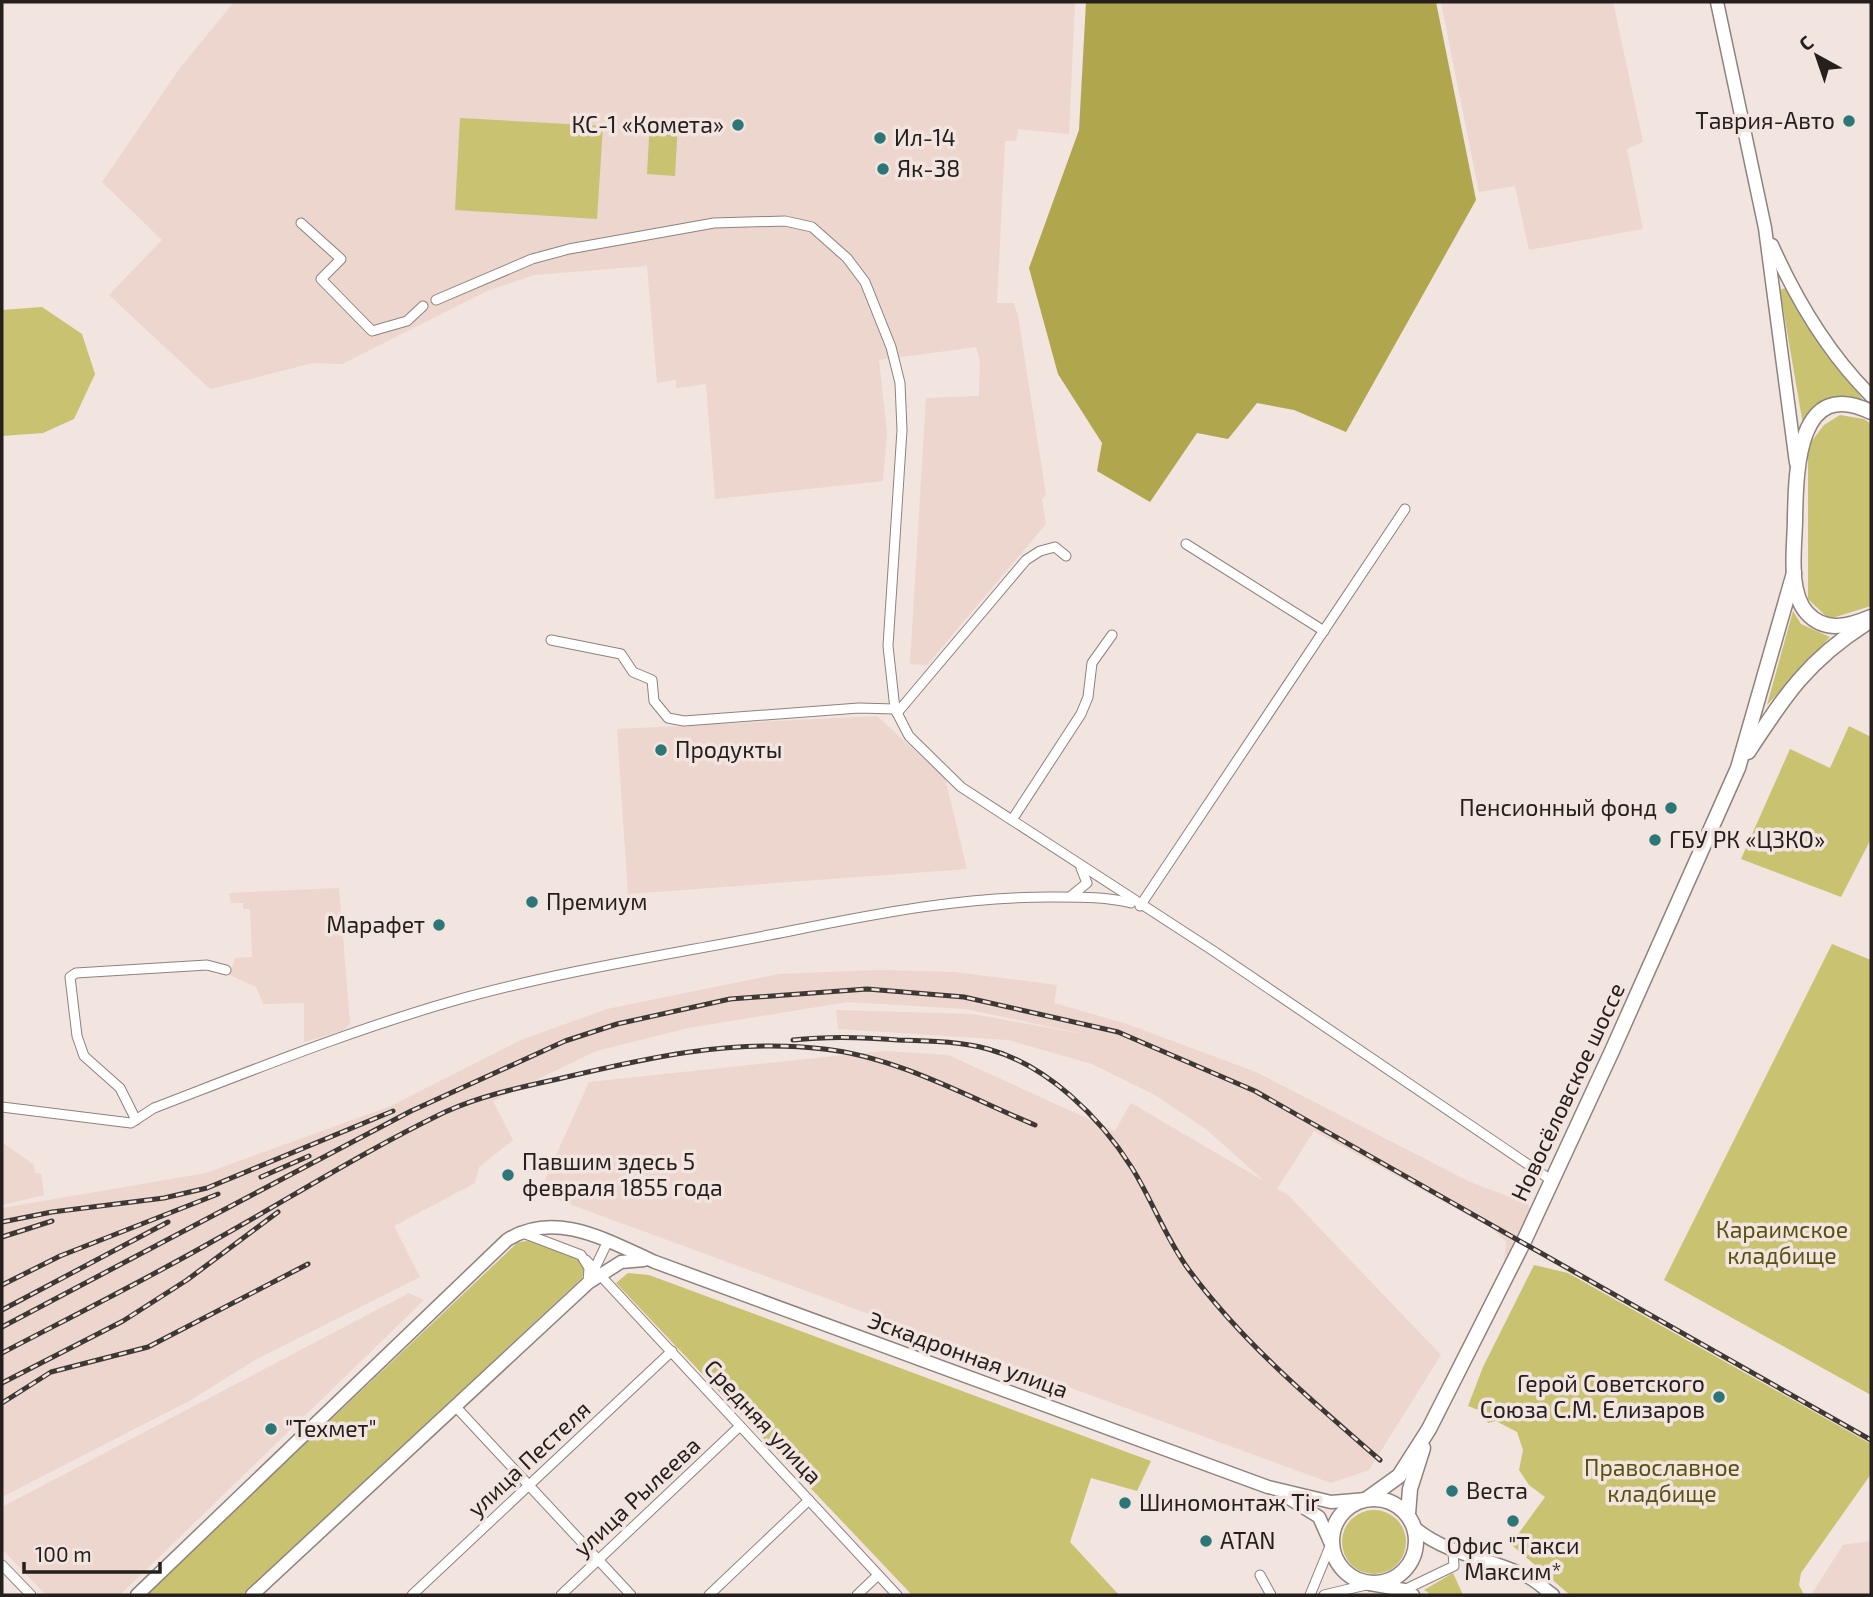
<svg xmlns="http://www.w3.org/2000/svg" width="1873" height="1597" font-family="'Exo 2',sans-serif">
	<style>
		.built { fill: #ecd6ce }
		.green { fill: #c9c271 }
		.forest { fill: #afa64e }
		.lines { fill: none; stroke-linecap: round; stroke-linejoin: round }
		.street-casing { stroke: #8e827d; stroke-width: 11 }
		.secondary-casing { stroke: #8e827d; stroke-width: 15 }
		.primary-casing { stroke: #8e827d; stroke-width: 17 }
		.street { stroke: #fff; stroke-width: 9 }
		.secondary { stroke: #fff; stroke-width: 12 }
		.primary { stroke: #fff; stroke-width: 14 }
		.rail-casing { stroke: #3e3835; stroke-width: 5 }
		.rail { stroke: #f2e4df; stroke-width: 2.5; stroke-dasharray: 8; stroke-linecap: butt }
		.poi-dot { fill: #2c7677; stroke: #f2e4df; stroke-width: 2.5 }
		.labels { text-anchor: middle; stroke-width: 7; stroke-linejoin: round; paint-order: stroke }
		.poi-label { font-size: 23px; fill: #25201e; stroke: #f2e4df; text-anchor: start }
		.street-label { font-size: 23px; fill: #25201e; stroke: #f2e4df }
		.park-label { font-size: 23px; fill: #59520e; stroke: #f2e4df }
	</style>
	<rect width="100%" height="100%" fill="#f2e4df"/>
	<g class="built">
		<polygon points="234,2 1075,2 1069,134 1018,129 1016,141 1005,141 997,303 1014,303 1018,316 1046,495 1042,499 1046,524 927,665 910,664 926,398 979,396 980,361 976,347 879,360 887,433 883,481 715,499 706,384 676,388 676,380 657,383 647,266 534,275 487,291 342,364 313,363 210,389 109,295 162,240 102,182 180,68"/>
		<polygon points="1441,2 1613,2 1643,142 1627,149 1643,229 1529,250 1515,186 1479,192"/>
		<polygon points="877,716 945,778 967,869 628,894 617,729"/>
		<polygon points="339,888 350,1024 342,1031 304,1042 304,1003 263,1004 256,987 230,975 235,958 252,957 250,909 243,909 243,903 231,903 229,893"/>
		<polygon points="879,970 954,972 1057,985 1054,1003 1127,1024 1256,1072 1470,1182 1528,1204 1530,1213 1504,1265 1506,1242 1492,1228 1314,1131 1277,1189 1288,1195 1441,1355 1369,1470 1331,1483 539,1193 589,1082 884,1051 948,1055 1115,1131 1131,1103 1264,1181 1206,1129 1155,1095 1092,1064 1008,1040 838,1029 836,1010 972,1014 1089,1035 966,1009 847,1002 688,1028 596,1051 493,1101 513,1140 479,1167 475,1183 394,1226 420,1277 255,1360 191,1400 2,1497 2,1208 206,1173 391,1106 521,1040 607,1009 779,974"/>
		<polygon points="2,1142 34,1165 35,1173 41,1174 44,1195 2,1205"/>
		<polygon points="409,1293 424,1300 120,1595 46,1595 2,1549 2,1507"/>
		<polygon points="1871,1541 1871,1595 1811,1595 1843,1545"/>
	</g>
	<g class="green">
		<polygon points="460,118 603,126 597,219 455,210"/>
		<polygon points="650,120 678,121 675,176 647,174"/>
		<polygon points="1785,288 1865,403 1840,399 1803,425 1780,290"/>
		<polygon points="42,307 82,334 95,374 74,419 43,433 2,436 2,310"/>
		<polygon points="1840,415 1864,419 1871,424 1871,606 1829,619 1808,599 1808,446 1824,425"/>
		<polygon points="1793,611 1801,624 1830,637 1767,705"/>
		<polygon points="1849,726 1871,737 1871,839 1841,897 1741,859 1790,749 1830,768"/>
		<polygon points="1832,944 1871,960 1871,1395 1664,1280"/>
		<polygon points="530,1240 579,1260 584,1270 582,1278 242,1595 146,1595 517,1243"/>
		<polygon points="1534,1265 1568,1273 1871,1444 1871,1474 1801,1573 1799,1585 1804,1595 1570,1595 1507,1541 1516,1537 1545,1497 1529,1485 1519,1470 1523,1450 1517,1432 1496,1421 1488,1423 1481,1411 1468,1406 1483,1367"/>
		<polygon points="628,1273 649,1275 1151,1461 1137,1491 1091,1478 1070,1542 1119,1595 912,1595 616,1283"/>
		<circle cx="1374" cy="1542" r="32"/>
		<polygon points="1453,1573 1463,1595 1432,1595 1424,1590"/>
	</g>
	<polygon class="forest" points="1086,2 1436,2 1476,200 1346,432 1294,410 1257,403 1228,439 1197,433 1150,502 1097,471 1102,443 1058,374 1029,268 1079,130"/>
	<g class="lines">
		<defs>
			<g id="street">
				<polyline points="301,223 341,259 321,279 372,331 407,321 423,306"/>
				<polyline points="436,300 532,259 569,249 714,223 785,221 812,227 847,258 865,282 891,347 900,383 902,430 888,646 895,709 909,736 961,787 1212,950 1551,1180"/>
				<polyline points="1186,544 1324,631"/>
				<polyline points="551,640 621,654 633,672 652,680 654,701 668,718 684,721 859,708 895,709"/>
				<polyline points="897,713 1026,560 1040,551 1055,547 1066,556"/>
				<polyline points="1012,820 1081,714 1088,697 1092,663 1112,635"/>
				<polyline points="1071,896 1087,883 1081,868"/>
				<polyline points="1140,906 1405,509"/>
				<path d="M2 1107 131 1123 154 1108C253 1070 352 1030 453 1001 562 970 680 953 790 931 879 913 967 896 1058 897 1082 897 1108 897 1131 903"/>
				<polyline points="136,1120 120,1088 84,1056 77,1036 70,977 76,973 207,965 226,970"/>
				<polyline points="523,1233 581,1255 589,1268 588,1283"/>
				<polyline points="586,1260 897,1595"/>
				<polyline points="593,1272 608,1241"/>
				<polyline points="456,1407 631,1595"/>
				<polyline points="2,1565 31,1595"/>
				<polyline points="1260,1575 1271,1595"/>
				<polyline points="1404,1590 1454,1566 1453,1552"/>
				<polyline points="412,1595 672,1351"/>
				<polyline points="561,1595 740,1426"/>
				<polyline points="709,1595 809,1500"/>
				<polyline points="857,1595 878,1575"/>
				<polyline points="1310,1595 1331,1544"/>
				<polyline points="1324,1595 1370,1584"/>
			</g>
			<g id="secondary">
				<polyline points="1717,2 1765,228 1796,463"/>
				<path d="M1772 245C1796 299 1829 354 1871 396"/>
				<polyline points="1290,1499 1319,1517 1331,1544"/>
				<path d="M1416 1529C1452 1557 1488 1557 1526 1576 1536 1580 1544 1589 1553 1595"/>
				<polyline points="1370,1584 1404,1590 1413,1595"/>
				<path d="M137 1595 507 1240C555 1209 608 1241 655 1262L1268 1487 1331 1502 1367 1499"/>
				<polyline points="252,1595 588,1283 621,1262 644,1260"/>
			</g>
			<g id="primary">
				<path d="M1871 412C1796 375 1796 474 1795 519 1795 546 1787 591 1807 613 1825 633 1850 626 1871 617"/>
				<path d="M1748 752C1784 697 1807 661 1865 624"/>
				<circle cx="1374" cy="1541" r="42"/>
				<polyline points="1367,1499 1399,1476 1429,1429 1524,1241 1612,1051 1738,768 1794,573"/>
				<polyline points="1408,1514 1410,1489 1423,1448"/>
			</g>
		</defs>
		<use href="#street" class="street-casing"/>
		<use href="#secondary" class="secondary-casing"/>
		<use href="#primary" class="primary-casing"/>
		<use href="#street" class="street"/>
		<use href="#secondary" class="secondary"/>
		<use href="#primary" class="primary"/>
		<defs>
			<g id="rail">
				<path d="M793 1040C828 1036 863 1037 898 1040 928 1041 959 1041 988 1049 1047 1065 1100 1117 1132 1168 1152 1200 1166 1239 1189 1270 1243 1343 1311 1400 1380 1460"/>
				<polyline points="261,1177 309,1156"/>
				<polyline points="2,1222 52,1212 164,1198 207,1188 393,1111"/>
				<polyline points="2,1237 52,1221"/>
				<polyline points="2,1285 60,1256 218,1194"/>
				<polyline points="2,1310 168,1222"/>
				<polyline points="2,1327 411,1111 565,1041 617,1024 730,999 867,989 964,997 1118,1032 1255,1091 1871,1440"/>
				<path d="M2 1353C73 1316 145 1280 215 1240 292 1197 366 1150 445 1112 480 1096 521 1087 558 1079 646 1058 733 1038 824 1049 897 1057 968 1097 1035 1125"/>
				<polyline points="2,1383 123,1321 187,1280 278,1212"/>
				<polyline points="2,1403 51,1372 148,1347 308,1264"/>
			</g>
		</defs>
		<use href="#rail" class="rail-casing"/>
		<use href="#rail" class="rail"/>
	</g>
	<g class="poi-dot">
		<circle cx="1849" cy="121" r="7"/>
		<circle cx="738" cy="125" r="7"/>
		<circle cx="880" cy="138" r="7"/>
		<circle cx="883" cy="169" r="7"/>
		<circle cx="661" cy="750" r="7"/>
		<circle cx="1671" cy="808" r="7"/>
		<circle cx="1655" cy="840" r="7"/>
		<circle cx="532" cy="902" r="7"/>
		<circle cx="439" cy="925" r="7"/>
		<circle cx="508" cy="1175" r="7"/>
		<circle cx="1719" cy="1397" r="7"/>
		<circle cx="271" cy="1429" r="7"/>
		<circle cx="1452" cy="1491" r="7"/>
		<circle cx="1125" cy="1503" r="7"/>
		<circle cx="1513" cy="1521" r="7"/>
		<circle cx="1206" cy="1541" r="7"/>
	</g>
	<g class="labels">
		<g class="poi-label">
			<text x="1835" y="129" text-anchor="end">Таврия-Авто</text>
			<text x="724" y="133" text-anchor="end">КС-1 «Комета»</text>
			<text x="894" y="146">Ил-14</text>
			<text x="897" y="177">Як-38</text>
			<text x="675" y="758">Продукты</text>
			<text x="1657" y="816" text-anchor="end">Пенсионный фонд</text>
			<text x="1669" y="848">ГБУ РК «ЦЗКО»</text>
			<text x="546" y="910">Премиум</text>
			<text x="425" y="933" text-anchor="end">Марафет</text>
			<text x="522" y="1170">Павшим здесь 5<tspan x="522" dy="26">февраля 1855 года</tspan></text>
			<text x="1705" y="1392" text-anchor="end">Герой Советского<tspan x="1705" dy="26">Союза С.М. Елизаров</tspan></text>
			<text x="285" y="1437">"Техмет"</text>
			<text x="1466" y="1499">Веста</text>
			<text x="1139" y="1511">Шиномонтаж Tir</text>
			<text x="1220" y="1549">ATAN</text>
			<text x="1513" y="1554" text-anchor="middle">Офис "Такси<tspan x="1513" dy="26">Максим*</tspan></text>
		</g>
		<g class="street-label">
			<text transform="translate(1568 1092) rotate(-65)" y="8">Новосёловское шоссе</text>
			<text transform="translate(968 1355) rotate(20)" y="8">Эскадронная улица</text>
			<text transform="translate(763 1422) rotate(47)" y="8">Средняя улица</text>
			<text transform="translate(529 1459) rotate(-43)" y="8">улица Пестеля</text>
			<text transform="translate(637 1497) rotate(-43)" y="8">улица Рылеева</text>
		</g>
		<g class="park-label">
			<text x="1782" y="1238">Караимское<tspan x="1782" dy="26">кладбище</tspan></text>
			<text x="1662" y="1476">Православное<tspan x="1662" dy="26">кладбище</tspan></text>
		</g>
	</g>
	<rect width="1873" height="1597" fill="none" stroke="#25201e" stroke-width="7"/>
	<g transform="translate(1817 56) rotate(320)" stroke="#f2e4df" stroke-width="5" paint-order="stroke">
	<path d="M0-5L12 26L0 18L-12 26Z" fill="#25201e"/>
	<text y="-10" font-size="19" font-weight="bold" text-anchor="middle" fill="#25201e">С</text>
	</g>
	<path d="M24 1562v10h136v-10" fill="none" stroke="#25201e" stroke-width="3.5"/>
	<text x="35" y="1562" font-size="21" fill="#25201e" stroke="#f2e4df" stroke-width="5" paint-order="stroke">100 m</text>
</svg>
